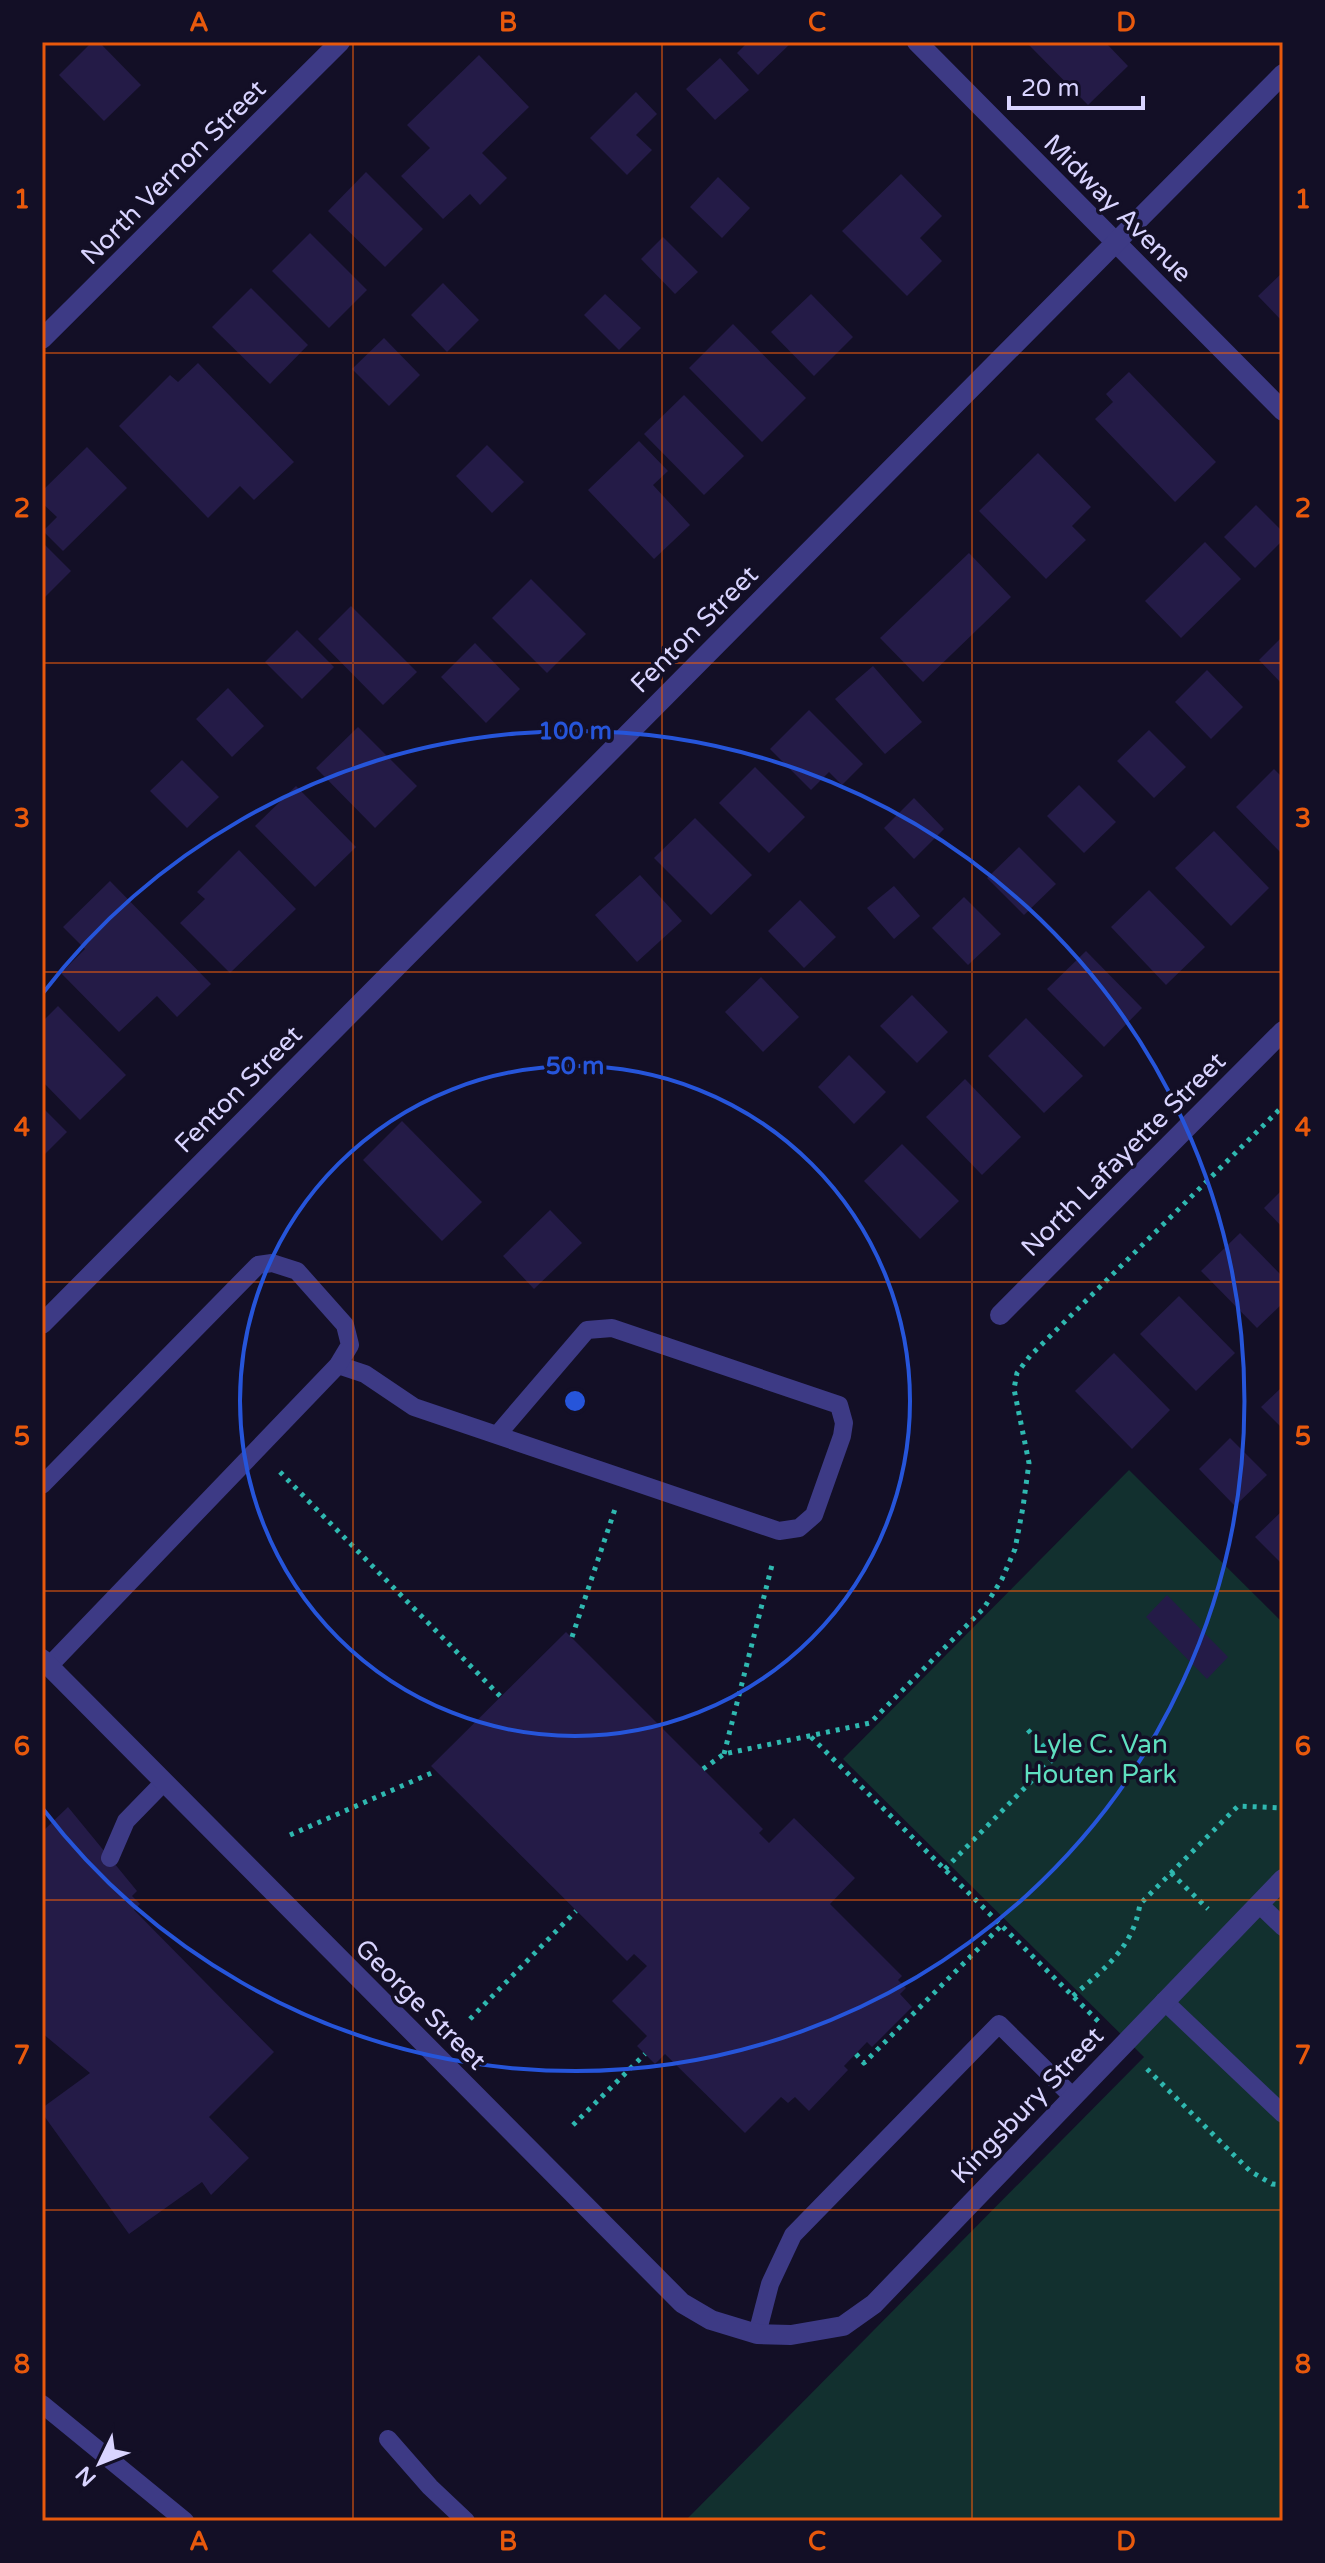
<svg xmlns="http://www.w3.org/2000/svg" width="1325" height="2563" font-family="'Varela Round',sans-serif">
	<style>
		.green { fill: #12302f }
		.building { fill: #241b47 }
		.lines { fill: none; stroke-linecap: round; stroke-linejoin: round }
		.path { stroke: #2fb8b0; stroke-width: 5; stroke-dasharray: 4 6; stroke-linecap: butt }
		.service { stroke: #3d3a85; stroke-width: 18 }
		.minor { stroke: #3d3a85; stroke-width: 20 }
		.grid { fill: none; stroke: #e8590c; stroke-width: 2; stroke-opacity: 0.55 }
		.ring { fill: none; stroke: #2655da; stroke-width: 4 }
		.labels { text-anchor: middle; stroke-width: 7; stroke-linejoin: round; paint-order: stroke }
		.street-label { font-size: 26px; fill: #d9d4ff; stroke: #130f26 }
		.park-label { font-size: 26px; fill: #5fe0c0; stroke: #130f26 }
		.centre { fill: #2655da; stroke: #130f26; stroke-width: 4 }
		.ring-label { font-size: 24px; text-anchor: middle; font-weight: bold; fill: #2655da; stroke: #130f26; stroke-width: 7; stroke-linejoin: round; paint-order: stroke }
		.neatline { fill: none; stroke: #e8590c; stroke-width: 3 }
		.grid-label { font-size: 26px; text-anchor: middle; font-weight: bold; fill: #e8590c }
	</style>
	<rect width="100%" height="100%" fill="#130f26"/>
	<polygon class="green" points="1129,1470 1283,1623 1283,2521 685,2521 1144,2057 843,1759"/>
	<g class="building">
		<polygon points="92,42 99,42 141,85 104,121 59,75"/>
		<polygon points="748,42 792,42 758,75 737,53"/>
		<polygon points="1032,42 1105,42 1128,66 1088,105 1029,45"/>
		<polygon points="479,55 529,107 482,153 507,178 480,205 470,194 443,219 401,176 430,148 407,125"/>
		<polygon points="720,58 749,90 715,120 686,89"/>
		<polygon points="636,92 657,114 636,135 652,150 627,175 590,138"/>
		<polygon points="366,172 423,229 385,267 328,211"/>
		<polygon points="901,174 942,216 920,238 942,261 907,296 842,231"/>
		<polygon points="718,177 750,208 722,238 690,207"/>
		<polygon points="310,233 367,290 329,328 272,271"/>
		<polygon points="663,237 698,272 675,294 641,259"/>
		<polygon points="1283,272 1283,322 1258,296"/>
		<polygon points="443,283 479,320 447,352 411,315"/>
		<polygon points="251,288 308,345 270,384 212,327"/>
		<polygon points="605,294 641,328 619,350 584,315"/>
		<polygon points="811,294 853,337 814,376 771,332"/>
		<polygon points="733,324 806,398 762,442 689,368"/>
		<polygon points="384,338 420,375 389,406 352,369"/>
		<polygon points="198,363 294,462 254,500 240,486 208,518 119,426 170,375 178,382"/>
		<polygon points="1129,372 1216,462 1175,502 1095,419 1113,402 1106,394"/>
		<polygon points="684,395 744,456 704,495 644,434"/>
		<polygon points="639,441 668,471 653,485 690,525 654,559 588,490"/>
		<polygon points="487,445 524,482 492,513 456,476"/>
		<polygon points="87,447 127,488 63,551 43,531 57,517 42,503 42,491"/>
		<polygon points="1038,453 1091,507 1072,526 1086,540 1046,579 979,511"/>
		<polygon points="1256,505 1283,532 1283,540 1255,568 1224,537"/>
		<polygon points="42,542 71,571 42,600"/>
		<polygon points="1205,542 1241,579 1181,638 1145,601"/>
		<polygon points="969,553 1011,597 923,682 880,638"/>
		<polygon points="531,579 586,634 547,673 492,618"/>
		<polygon points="351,606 417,672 383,705 318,639"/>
		<polygon points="297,630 334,667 302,699 265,662"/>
		<polygon points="1283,636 1283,685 1259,660"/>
		<polygon points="475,643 520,689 486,723 441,677"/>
		<polygon points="873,666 922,722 885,754 835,699"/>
		<polygon points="1207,670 1243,707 1211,739 1175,702"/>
		<polygon points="228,688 264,726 232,757 196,719"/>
		<polygon points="809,710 863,764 842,785 829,772 811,790 770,749"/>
		<polygon points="358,727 417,786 375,828 316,768"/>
		<polygon points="1149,730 1186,767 1154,798 1117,761"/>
		<polygon points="182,760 219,797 187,828 150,791"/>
		<polygon points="755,767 805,817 769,853 719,803"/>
		<polygon points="1274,769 1283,778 1283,855 1236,807"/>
		<polygon points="1079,785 1116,822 1084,853 1047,816"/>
		<polygon points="296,786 356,847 315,887 255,826"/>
		<polygon points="914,798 944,829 914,859 884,828"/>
		<polygon points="695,818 752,875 711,915 654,858"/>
		<polygon points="1214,831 1269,888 1231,926 1175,868"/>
		<polygon points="1019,847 1056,884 1024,915 987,878"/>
		<polygon points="239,850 296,909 230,973 180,923 205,899 197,892"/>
		<polygon points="640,875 682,921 637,962 595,915"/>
		<polygon points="110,881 211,984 177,1017 157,996 119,1032 61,973 85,949 63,927"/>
		<polygon points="894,886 920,916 894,939 867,908"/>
		<polygon points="1149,890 1205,947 1166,985 1111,927"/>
		<polygon points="964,897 1001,934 968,965 932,928"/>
		<polygon points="800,900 836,937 804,968 768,931"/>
		<polygon points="1086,951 1142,1008 1104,1047 1047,989"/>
		<polygon points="761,977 799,1017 763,1052 725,1012"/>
		<polygon points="912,995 948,1032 917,1063 880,1026"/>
		<polygon points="58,1006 126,1075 80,1120 42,1081 42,1022"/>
		<polygon points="1026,1018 1083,1076 1044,1113 988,1056"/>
		<polygon points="849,1055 886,1092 854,1124 818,1087"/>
		<polygon points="965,1079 1021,1137 982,1175 926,1117"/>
		<polygon points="42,1107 67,1132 42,1157"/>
		<polygon points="402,1121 482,1202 442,1241 363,1160"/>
		<polygon points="902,1144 959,1201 920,1239 864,1181"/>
		<polygon points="1283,1189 1283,1228 1264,1208"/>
		<polygon points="550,1210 582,1243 534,1289 503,1256"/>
		<polygon points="1240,1233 1283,1277 1283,1303 1257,1328 1201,1271"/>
		<polygon points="1179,1296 1235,1353 1196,1391 1140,1334"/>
		<polygon points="1114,1353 1170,1410 1132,1449 1075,1391"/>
		<polygon points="1283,1386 1283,1429 1261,1407"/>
		<polygon points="1230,1438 1267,1475 1235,1506 1199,1469"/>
		<polygon points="1283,1510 1283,1565 1255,1537"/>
		<polygon points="1167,1595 1228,1657 1207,1679 1146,1617"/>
		<polygon points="566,1632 763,1829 759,1833 769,1843 794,1818 855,1878 830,1904 902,1976 898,1980 906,1988 900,1994 912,2007 872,2047 867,2042 844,2066 848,2070 809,2111 795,2097 788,2103 781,2097 745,2133 665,2054 655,2064 637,2046 647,2036 612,2001 647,1966 634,1954 627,1961 431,1766"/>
		<polygon points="68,1807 137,1891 132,1896 140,1904 134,1910 274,2052 209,2117 249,2158 211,2195 202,2182 129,2234 42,2113 42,2108 90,2073 42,2033 42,1832"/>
	</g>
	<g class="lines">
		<g class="path">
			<polyline points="280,1472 501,1697"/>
			<polyline points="572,1637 615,1509"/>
			<polyline points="811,1737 1100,2023"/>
			<polyline points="724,1754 773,1561"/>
			<polyline points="703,1769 724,1754 870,1723 984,1608 1002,1579 1015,1549 1023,1507 1029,1463 1014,1389 1017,1373 1030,1356 1283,1106"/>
			<polyline points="290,1835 436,1771"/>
			<polyline points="945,1869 1054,1758 1026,1728"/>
			<polyline points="1171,1873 1208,1909"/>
			<path d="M1073 1996C1105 1968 1133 1948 1140 1904L1238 1806 1283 1808"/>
			<polyline points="470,2019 576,1911"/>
			<polyline points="856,2054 864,2063 1002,1925"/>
			<polyline points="1147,2069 1250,2171 1272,2184 1283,2185"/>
			<polyline points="573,2125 645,2054"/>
		</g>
		<g class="service">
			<polyline points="338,1365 365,1374 414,1407 779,1531 799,1528 814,1515 842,1436 844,1423 839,1405 612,1328 587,1330 497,1435"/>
			<polyline points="42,1485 258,1265 272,1263 297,1271 345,1325 350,1345 338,1365 49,1666"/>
			<polyline points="110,1858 126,1821 164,1782"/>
			<polyline points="1259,1904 1283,1927"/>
			<polyline points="1164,2001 1283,2114"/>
			<polyline points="757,2334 770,2284 793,2235 999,2024 1072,2096"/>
			<polyline points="42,2404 185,2521"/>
			<polyline points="388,2439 430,2487 466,2521"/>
		</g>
		<g class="minor">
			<polyline points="917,42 1283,411"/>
			<polyline points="42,339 340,42"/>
			<polyline points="1000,1315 1283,1031"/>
			<polyline points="42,1324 1283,74"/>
			<polyline points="42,1659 682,2303 711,2320 757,2334 791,2335 843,2326 874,2304 1283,1879"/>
		</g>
	</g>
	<path class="grid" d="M353 42V2521M662 42V2521M972 42V2521M42 353H1283M42 663H1283M42 972H1283M42 1282H1283M42 1591H1283M42 1900H1283M42 2210H1283"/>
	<g class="ring">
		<circle cx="575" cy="1401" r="335"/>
		<path d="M43 993A670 670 0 1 1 43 1809"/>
	</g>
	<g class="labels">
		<g class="street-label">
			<text transform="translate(173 172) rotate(-45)" y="9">North Vernon Street</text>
			<text transform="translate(1118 208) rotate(45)" y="9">Midway Avenue</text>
			<text transform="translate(694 629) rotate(-45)" y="9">Fenton Street</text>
			<text transform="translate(238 1089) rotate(-45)" y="9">Fenton Street</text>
			<text transform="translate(1123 1154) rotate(-45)" y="9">North Lafayette Street</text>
			<text transform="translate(421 2004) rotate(45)" y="9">George Street</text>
			<text transform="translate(1027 2105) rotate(-46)" y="9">Kingsbury Street</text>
		</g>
		<g class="park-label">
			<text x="1100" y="1753">Lyle C. Van<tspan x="1100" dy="30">Houten Park</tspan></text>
		</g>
	</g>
	<circle cx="575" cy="1401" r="12" class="centre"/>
	<g class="ring-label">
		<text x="575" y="739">100 m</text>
		<text x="575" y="1074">50 m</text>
	</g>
	<rect width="1325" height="2563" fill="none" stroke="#130f26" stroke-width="88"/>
	<g transform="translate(100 2463) rotate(227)" stroke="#130f26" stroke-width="6" paint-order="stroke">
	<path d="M0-6L14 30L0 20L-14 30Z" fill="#d9d4ff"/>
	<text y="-12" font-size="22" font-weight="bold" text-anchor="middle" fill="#d9d4ff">N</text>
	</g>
	<path d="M1009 96v12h134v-12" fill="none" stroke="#d9d4ff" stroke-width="4"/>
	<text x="1021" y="96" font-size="24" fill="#d9d4ff" stroke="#130f26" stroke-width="6" paint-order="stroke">20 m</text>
	<rect x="44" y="44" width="1237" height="2475" class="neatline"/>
	<g class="grid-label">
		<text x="199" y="31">A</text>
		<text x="508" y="31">B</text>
		<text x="817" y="31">C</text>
		<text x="1126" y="31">D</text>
		<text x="22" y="208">1</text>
		<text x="1303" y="208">1</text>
		<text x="22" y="517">2</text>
		<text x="1303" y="517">2</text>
		<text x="22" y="827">3</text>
		<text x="1303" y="827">3</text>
		<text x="22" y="1136">4</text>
		<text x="1303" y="1136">4</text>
		<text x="22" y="1445">5</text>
		<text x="1303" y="1445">5</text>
		<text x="22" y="1755">6</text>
		<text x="1303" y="1755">6</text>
		<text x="22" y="2064">7</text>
		<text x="1303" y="2064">7</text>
		<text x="22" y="2373">8</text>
		<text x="1303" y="2373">8</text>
		<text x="199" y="2550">A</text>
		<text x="508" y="2550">B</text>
		<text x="817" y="2550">C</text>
		<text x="1126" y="2550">D</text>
	</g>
</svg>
